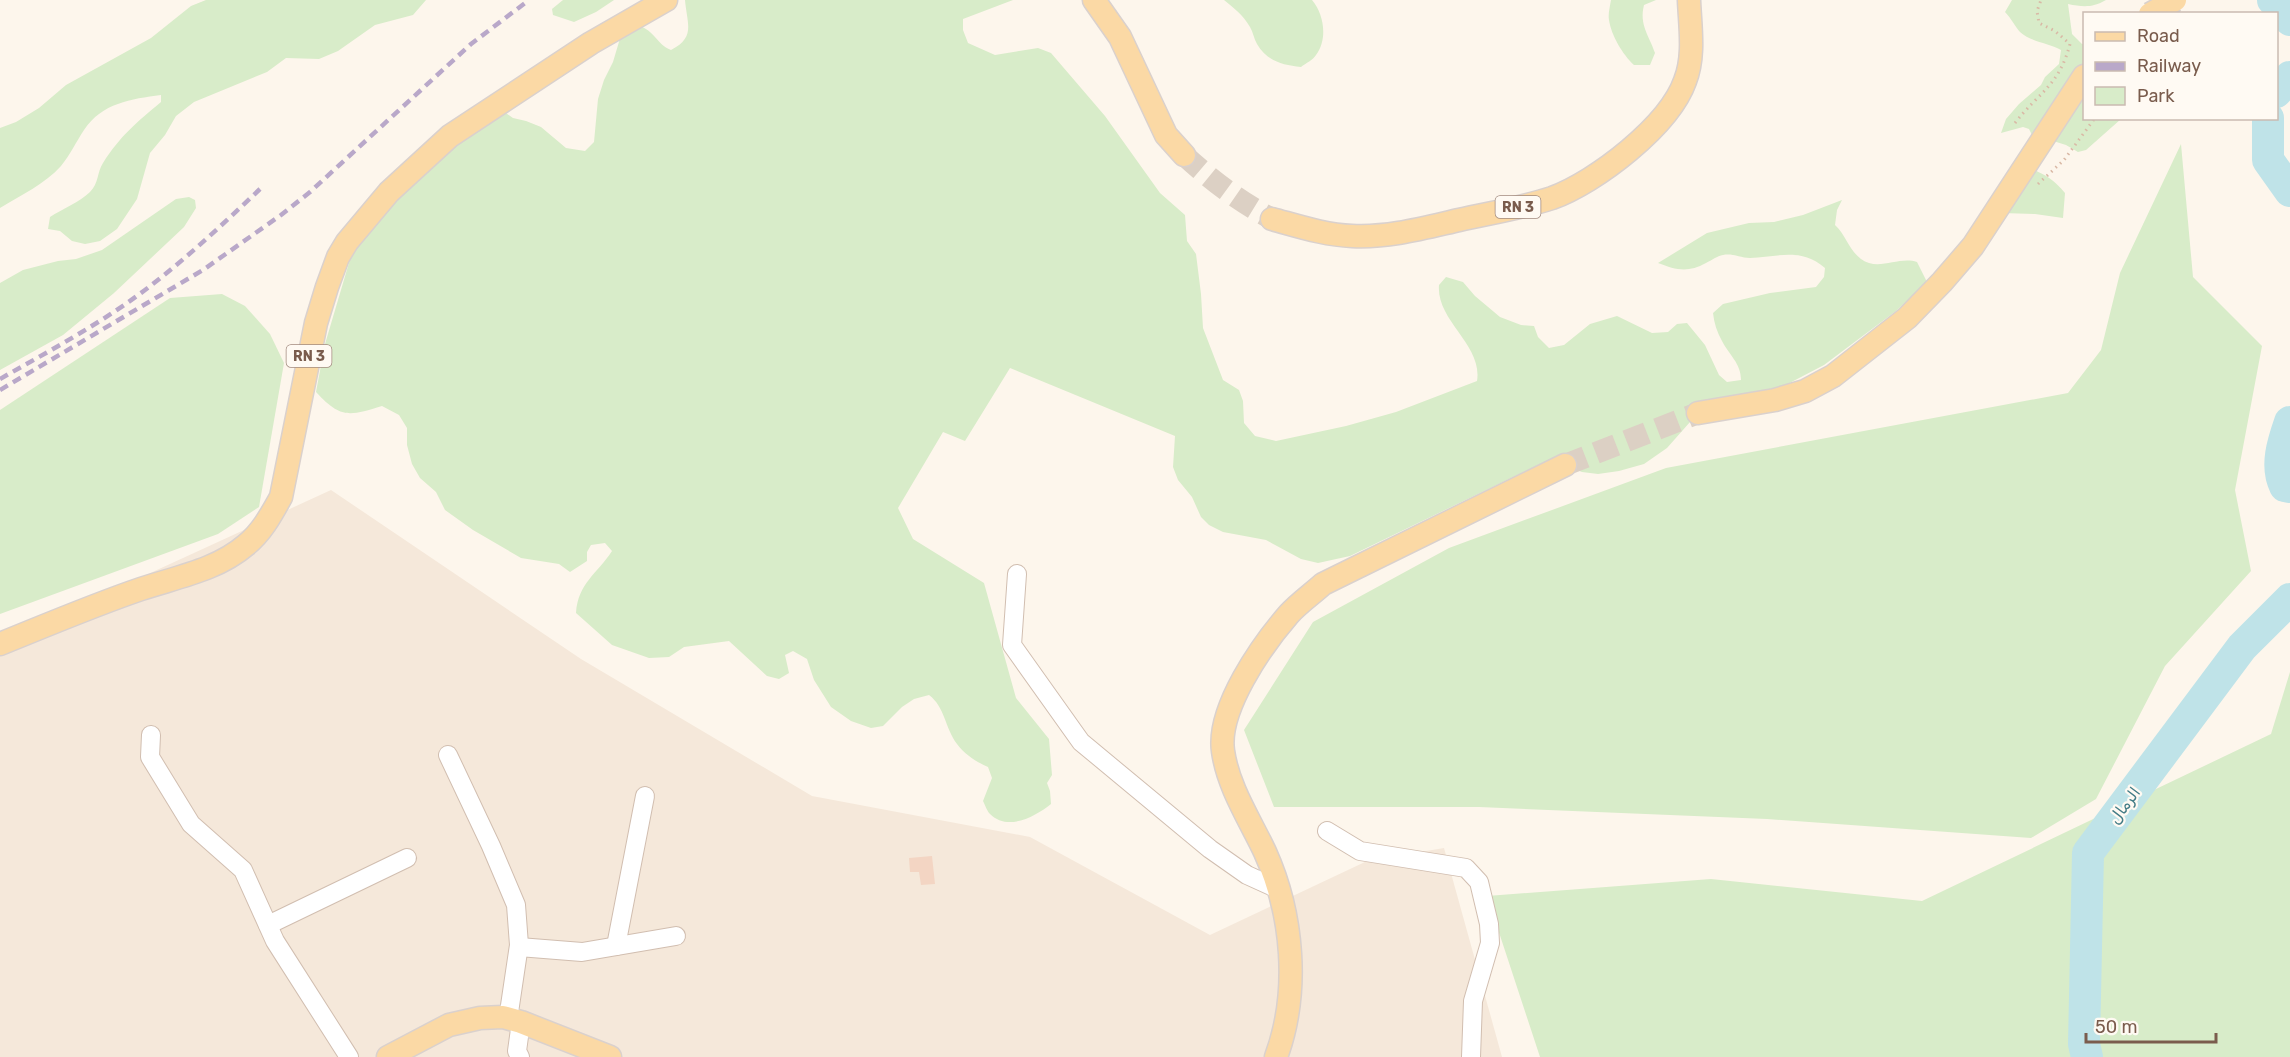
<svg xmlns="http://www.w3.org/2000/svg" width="2290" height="1057" font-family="Rubik,'Noto Naskh Arabic',sans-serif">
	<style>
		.residential { fill: #f5e8da }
		.green { fill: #d8ecc9 }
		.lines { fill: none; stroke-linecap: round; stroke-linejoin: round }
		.river { stroke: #bfe3e8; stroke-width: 32 }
		.building { fill: #f3d5c3 }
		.major-tunnel { stroke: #dcd0c4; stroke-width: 22; stroke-dasharray: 22 11; stroke-linecap: butt }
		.minor-casing { stroke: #d1beb0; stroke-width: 20 }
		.major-casing { stroke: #dad1cd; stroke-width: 25 }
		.path { stroke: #d9b8a5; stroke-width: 3; stroke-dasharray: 1.5 4.5; stroke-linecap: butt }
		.minor { stroke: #fff; stroke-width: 18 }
		.major { stroke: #fbd9a5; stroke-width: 22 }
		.rail { stroke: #b9a8c9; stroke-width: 4.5; stroke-dasharray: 9 6; stroke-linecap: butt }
		.major-bridge-casing { stroke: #dad1cd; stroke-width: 25; stroke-linecap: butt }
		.major-bridge { stroke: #fbd9a5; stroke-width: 22 }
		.labels { text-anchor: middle; stroke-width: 4.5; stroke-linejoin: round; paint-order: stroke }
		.shield { fill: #fffaf3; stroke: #a28b7f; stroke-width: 1.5 }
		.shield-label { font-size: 14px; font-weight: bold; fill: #7a5c4d }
		.water-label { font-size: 16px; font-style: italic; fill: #437c86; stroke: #fffaf3 }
	</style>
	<rect width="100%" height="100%" fill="#fdf6ec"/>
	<polygon class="residential" points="331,490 581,659 812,796 1030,837 1210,935 1367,861 1444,848 1502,1057 0,1057 0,642"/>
	<g class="green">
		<path d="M206 0H426L413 15 375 25 338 51 319 59 286 58 267 72 194 102 176 116 165 135 150 153 137 199 117 229 100 241 85 244 72 241 60 231 48 229 50 217C62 209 80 202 90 192 99 183 97 172 103 163 120 136 137 122 161 102V95C131 99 102 103 84 130 76 142 70 155 61 166 45 184 21 195 0 208V128L16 122 39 108 66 85 151 38 191 6Z"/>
		<polygon points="563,0 614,0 596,12 574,22 553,15 552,9"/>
		<path d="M685 0H1013L963 19V30L968 43 995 55 1038 48 1051 53 1105 116 1160 193 1185 215 1187 241 1196 254 1201 294 1203 328 1223 380 1239 390 1243 401 1244 423 1255 436 1276 441 1346 426 1396 412 1477 381C1483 345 1436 321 1439 285L1446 277 1463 282 1475 296 1500 317 1521 325 1534 326 1538 337 1549 348 1564 345 1590 324 1617 316 1652 333 1668 332 1677 324 1687 323 1705 345 1719 375 1727 382 1741 380C1741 363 1729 355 1722 341 1717 332 1714 323 1713 313L1723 304 1770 293 1816 287 1824 277 1825 268C1801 247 1778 257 1750 258 1740 258 1733 253 1723 255 1717 256 1712 260 1706 263 1688 273 1676 270 1658 263L1707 233 1749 223 1774 222 1803 215 1842 200 1837 210 1835 225C1846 235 1848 249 1861 259 1878 272 1898 256 1917 262L1927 282 1896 311 1824 365 1780 388 1748 393 1725 399 1698 413 1667 448 1644 464 1619 471 1598 474 1582 472 1557 462H1544L1350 556 1318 563 1301 559 1266 540 1223 532 1209 525 1201 517 1192 497 1178 480 1173 467 1175 436 1010 368 965 441 943 432 898 508 913 539 984 583 1016 698 1049 739 1052 775 1047 783 1050 791 1051 804C1036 816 1008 832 990 814 987 811 985 805 983 801L992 778 988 767C977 762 965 755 957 744 945 728 945 707 929 695L914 699 902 707 883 726 871 728 851 721 831 707 814 680 807 659 793 651 785 655 789 673 779 679 767 676 729 641 684 647 669 657 649 658 612 645 576 613C578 583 597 574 612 551L605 543 591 545 587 552V561L570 572 559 564 521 558 473 530 445 510 436 492 420 478 412 464 407 445V428L399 415 382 406C349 416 341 419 316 392L325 344 351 256 380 217 438 157 503 111 513 118 526 121 541 127 566 148 585 151 594 142 598 99 604 80 613 62 621 35 637 25C656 31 656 44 671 50 696 37 687 24 685 0Z"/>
		<path d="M1224 0H1312C1324 14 1328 39 1316 55 1313 60 1306 63 1301 67 1282 65 1267 61 1257 44 1254 39 1253 32 1250 27 1243 15 1234 8 1224 0Z"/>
		<path d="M1611 0H1656L1644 5C1639 25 1649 35 1655 53L1650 65H1634C1623 55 1611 35 1609 20 1608 14 1610 6 1611 0Z"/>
		<path d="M2012 0H2106C2092 8 2083 7 2068 4L2072 34 2082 44H2084V62L2033 137 2029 129 2023 127 2001 133 2006 119 2019 104 2041 85 2045 77 2059 64 2061 50C2048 43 2031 42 2020 32 2016 28 2011 18 2005 12Z"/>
		<polygon points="2084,87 2084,118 2121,119 2086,150 2078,152 2066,145 2050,140"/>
		<polygon points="2181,144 2193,277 2262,346 2235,490 2251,571 2165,666 2096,799 2031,838 1767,819 1479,807 1274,807 1244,730 1313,622 1449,548 1666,468 2068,393 2101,350 2120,273"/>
		<path d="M2031 169C2045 174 2055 181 2065 193L2063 218 2035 214 2002 213Z"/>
		<polygon points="189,197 195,200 196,208 184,227 114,293 63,335 0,370 0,283 23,270 58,261 76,259 102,250 176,199"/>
		<polygon points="222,294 245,306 270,334 284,363 259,507 218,534 0,614 0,410 170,298"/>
		<polygon points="2290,672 2290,1057 1540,1057 1487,896 1711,879 1922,901 2271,734"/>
	</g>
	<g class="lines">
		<g class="river">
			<polyline points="2273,0 2290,20"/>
			<polyline points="2276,92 2290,77"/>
			<polyline points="2268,118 2268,160 2290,191"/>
			<path d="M2290 422C2283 442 2275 466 2285 486L2290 487"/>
			<polyline points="2087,1057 2084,1044 2088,853 2242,647 2290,599"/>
		</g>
	</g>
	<polygon class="building" points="932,856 935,884 921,885 919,872 910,872 909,858"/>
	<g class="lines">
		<g class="major-tunnel">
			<path d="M1184 155C1212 181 1239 201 1272 219"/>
			<polyline points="1565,465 1698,413"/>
		</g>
		<defs>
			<g id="minor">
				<polyline points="1017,574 1012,645 1081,742 1210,849 1247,875 1278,889"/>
				<polyline points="151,735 150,757 191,824 243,870 275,941 349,1057"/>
				<polyline points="448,755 491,846 516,905 519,945 508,1019"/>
				<polyline points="1327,831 1360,851 1466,868 1479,882 1489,924 1490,943 1473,1001 1471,1057"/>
				<polyline points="268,925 407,858"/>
				<polyline points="616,946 645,796"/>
				<polyline points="519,947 582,952 676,936"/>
				<polyline points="520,1057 517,1051 521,1022"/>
			</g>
			<g id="major">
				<polyline points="1094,0 1120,37 1166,135 1184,155"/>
				<path d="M1272 219C1298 226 1325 235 1352 236 1388 238 1424 228 1459 220 1490 213 1522 208 1552 198 1596 182 1669 126 1685 81 1695 56 1690 26 1689 0"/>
				<polyline points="1698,413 1775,400 1805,391 1833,376 1907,318 1942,282 1973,246 2084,76"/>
				<path d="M0 644C47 625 94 605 141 589 177 577 217 570 246 545 262 532 271 515 281 497L316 323 327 287 338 257 347 242 389 192 450 136 591 43 666 0"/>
				<polyline points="388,1057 449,1025 480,1018 503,1017 521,1022 610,1057"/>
				<path d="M1276 1057C1300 992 1293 914 1265 852 1250 820 1228 787 1223 751 1217 709 1262 645 1289 614 1299 603 1312 594 1323 584L1565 465"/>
			</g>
		</defs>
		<use href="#minor" class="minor-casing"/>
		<use href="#major" class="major-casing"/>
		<g class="path">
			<path d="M2015 123C2039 92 2059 86 2070 44L2055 31 2039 23 2037 11 2041 0"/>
			<polyline points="2038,184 2064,160 2095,118"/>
		</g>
		<use href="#minor" class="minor"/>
		<use href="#major" class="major"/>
		<g class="rail">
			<path d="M0 379C49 351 100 324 145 290 186 259 223 224 260 189"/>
			<polyline points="0,390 203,270 281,215 310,192 471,44 529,0"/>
		</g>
		<defs>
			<polyline id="major-bridge" points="2150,14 2175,0"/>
		</defs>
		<use href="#major-bridge" class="major-bridge-casing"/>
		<use href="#major-bridge" class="major-bridge"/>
	</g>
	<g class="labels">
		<g class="shield">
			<rect x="1495.5" y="196" width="45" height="22" rx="4.5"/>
			<rect x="286.5" y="345" width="45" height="22" rx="4.5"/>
		</g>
		<g class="shield-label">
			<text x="1518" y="212">RN 3</text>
			<text x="309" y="361">RN 3</text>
		</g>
		<g class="water-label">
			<text transform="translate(2124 805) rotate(-53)" y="6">الرمال</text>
		</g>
	</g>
	<rect x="2083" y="12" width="195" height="108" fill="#fffaf3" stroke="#cabbb1" stroke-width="1.5"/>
	<rect x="2095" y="32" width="30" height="9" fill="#fbd9a5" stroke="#cabbb1" stroke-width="1.5"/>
	<text x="2137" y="42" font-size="18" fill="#7a5c4d">Road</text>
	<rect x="2095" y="62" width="30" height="9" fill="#b9a8c9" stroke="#cabbb1" stroke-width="1.5"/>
	<text x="2137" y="72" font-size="18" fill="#7a5c4d">Railway</text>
	<rect x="2095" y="87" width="30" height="18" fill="#d8ecc9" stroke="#cabbb1" stroke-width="1.5"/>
	<text x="2137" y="102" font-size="18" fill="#7a5c4d">Park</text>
	<path d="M2086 1033v9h130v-9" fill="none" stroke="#7a5c4d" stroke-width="3"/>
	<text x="2095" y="1033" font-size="18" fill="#7a5c4d" stroke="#fffaf3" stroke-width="4.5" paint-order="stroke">50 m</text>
</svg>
